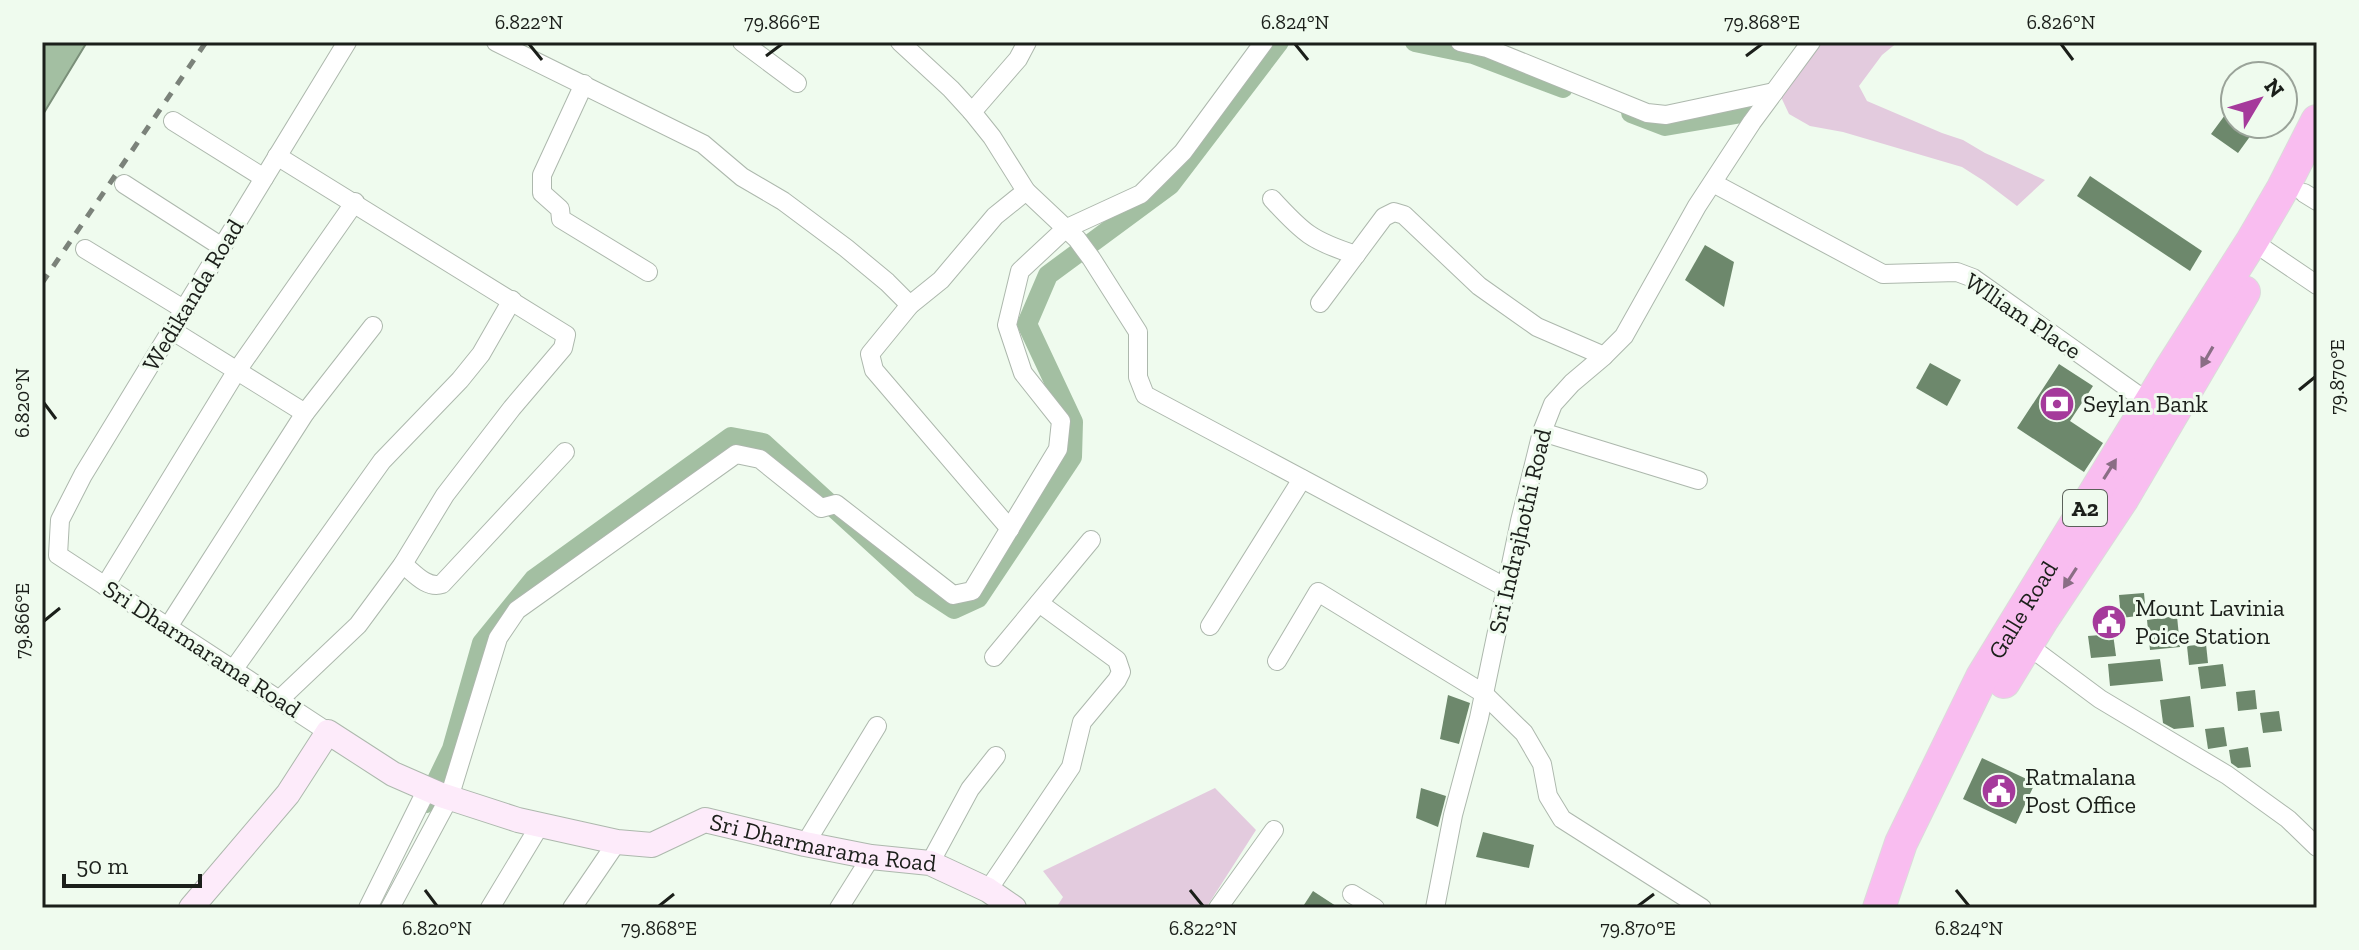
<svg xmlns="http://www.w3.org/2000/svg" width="2359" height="950" font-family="'Zilla Slab',serif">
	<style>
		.green { fill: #e3cbde }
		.water { fill: #a3bfa2; stroke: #7a8f79; stroke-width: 2 }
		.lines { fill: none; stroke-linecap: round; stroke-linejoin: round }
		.canal { stroke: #a3bfa2; stroke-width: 20 }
		.building { fill: #6d886c }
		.street-casing { stroke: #adb8ad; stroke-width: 20 }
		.secondary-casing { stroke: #adb8ad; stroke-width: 26 }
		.highway-casing { stroke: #dbdbda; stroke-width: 34 }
		.street { stroke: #fff; stroke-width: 18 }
		.secondary { stroke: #fdebfa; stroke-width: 24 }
		.highway { stroke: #f9bdf0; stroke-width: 32 }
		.rail { stroke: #7b827a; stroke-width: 5; stroke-dasharray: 10 10; stroke-linecap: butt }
		.oneway { fill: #8a6e85 }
		.ticks { fill: none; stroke: #1b1f1a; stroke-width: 3 }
		.labels { text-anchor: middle; stroke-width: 6; stroke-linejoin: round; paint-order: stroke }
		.shield { fill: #effbee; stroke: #5b615a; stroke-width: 2 }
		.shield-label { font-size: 22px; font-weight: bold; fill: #1b1f1a }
		.street-label { font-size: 24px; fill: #1b1f1a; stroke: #effbee }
		.poi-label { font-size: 24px; fill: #1b1f1a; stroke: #effbee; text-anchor: start }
		.neatline { fill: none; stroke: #1b1f1a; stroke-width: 3 }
		.ticks-label { font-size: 20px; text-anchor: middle; fill: #1b1f1a }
	</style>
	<rect width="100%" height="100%" fill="#effbee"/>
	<g class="green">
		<polygon points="1821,42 1898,42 1882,55 1859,86 1867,101 1942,133 1963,140 1985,153 2045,180 2017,206 1984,181 1962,167 1843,132 1810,126 1789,114 1781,97"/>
		<polygon points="1215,788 1256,830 1206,908 1056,908 1063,897 1043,871"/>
	</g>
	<polygon class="water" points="42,42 87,42 42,116"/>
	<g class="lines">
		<g class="canal">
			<polyline points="1415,42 1473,54 1563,88"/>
			<polyline points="1631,113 1665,126 1742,113"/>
			<polyline points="426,803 452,749 482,643 534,579 731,437 763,443 922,588 954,609 978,598 1072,457 1073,422 1027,324 1048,275 1170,185 1279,42"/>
		</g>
	</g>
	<g class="building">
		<polygon points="2225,115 2235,124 2259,124 2238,153 2211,134"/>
		<polygon points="2090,176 2202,251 2190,271 2077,196"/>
		<polygon points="1705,245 1734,262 1724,307 1685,280"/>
		<polygon points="1930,363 1961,380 1947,406 1916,388"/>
		<polygon points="2059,364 2093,386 2070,421 2103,443 2084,472 2017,428"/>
		<polygon points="2144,593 2146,615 2121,618 2119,595"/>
		<polygon points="2177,616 2180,647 2150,650 2147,620"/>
		<polygon points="2113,634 2116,656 2091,658 2088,636"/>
		<polygon points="2206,644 2208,663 2189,665 2187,646"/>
		<polygon points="2160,659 2163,681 2110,686 2108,664"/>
		<polygon points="2223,664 2226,686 2201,689 2198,667"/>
		<polygon points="2255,690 2257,709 2238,711 2236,692"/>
		<polygon points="1448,695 1470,703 1459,744 1440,739"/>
		<polygon points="2190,696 2194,727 2174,729 2163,723 2160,700"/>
		<polygon points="2279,711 2282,731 2263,733 2260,713"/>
		<polygon points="2224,727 2227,746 2208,749 2205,729"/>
		<polygon points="2248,747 2251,767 2238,768 2231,763 2229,750"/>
		<polygon points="1982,758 2035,783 2016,824 1963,799"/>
		<polygon points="1421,788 1446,796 1438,827 1416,818"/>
		<polygon points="1483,832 1534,845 1529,868 1476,857"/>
		<polygon points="1313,891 1339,908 1302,908"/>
	</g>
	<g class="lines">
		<defs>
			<g id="street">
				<polyline points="496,42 703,144 742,177 783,201 846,248 887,282 910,305 941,280 995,216 1026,191"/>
				<polyline points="742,42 797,83"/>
				<polyline points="900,42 951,89 972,112 992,137 1026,191 1077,239 1091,258 1138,332 1138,377 1145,395 1505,587"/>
				<polyline points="1460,42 1487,48 1647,113 1666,115 1774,92"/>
				<polyline points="584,84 542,175 542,193 560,209 561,219 648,272"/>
				<polyline points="972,112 1018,59 1027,42"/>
				<polyline points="173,121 264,178"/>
				<polyline points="277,156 566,335 563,348 512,408 445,495 403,564 358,625 279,700"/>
				<polyline points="1713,183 1883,274 1957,272 1973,278 2149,403"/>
				<polyline points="124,184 222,247"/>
				<polyline points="2304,193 2317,201"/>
				<path d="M1272 199C1303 233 1312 241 1356 255"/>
				<polyline points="2252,241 2317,285"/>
				<polyline points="85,249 185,310"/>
				<polyline points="1320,303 1384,217 1394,212 1404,215 1479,286 1537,327 1604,356"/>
				<polyline points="910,305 870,354 874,370 1010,529"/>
				<polyline points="173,331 305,413"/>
				<polyline points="1542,432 1698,480"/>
				<path d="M403 564C414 573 427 589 442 584L565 452"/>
				<polyline points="105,586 236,372 355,202"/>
				<polyline points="1210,626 1302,479"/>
				<polyline points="168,627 305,413 373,326"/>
				<polyline points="2022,641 2100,699 2227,775 2288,819 2317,847"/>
				<polyline points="994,657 1091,540"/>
				<polyline points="1277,661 1318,592 1483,693 1524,733 1542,764 1548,796 1562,819 1702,908"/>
				<polyline points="233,670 382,461 460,380 481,354 512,300"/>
				<polyline points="328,732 58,555 60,520 83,475 347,42"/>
				<polyline points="805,844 877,726"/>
				<polyline points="930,863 970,789 996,756"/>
				<polyline points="988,890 1071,767 1082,722 1117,680 1121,672 1117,660 1039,603"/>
				<polyline points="1352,894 1375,908"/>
				<polyline points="368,908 427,789"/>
				<polyline points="390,908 449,798 498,638 517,610 736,454 760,459 821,508 836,504 953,595 972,591 1058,449 1061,421 1023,373 1007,325 1020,271 1065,229 1141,194 1183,152 1264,42"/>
				<polyline points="490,908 540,825"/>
				<polyline points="572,908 617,842"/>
				<polyline points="839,908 871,857"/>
				<polyline points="1218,908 1274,830"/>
				<polyline points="1435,908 1453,815 1479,718 1520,521 1542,432 1553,404 1572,383 1604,356 1624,336 1697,206 1752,122 1811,42"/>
			</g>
			<g id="secondary">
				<path id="s1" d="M191 908 288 794 328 732 393 774 441 795 518 820 617 842 652 845 705 820 805 844 871 857 930 863 988 890 1014 908"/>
			</g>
			<g id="highway">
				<polyline points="2004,682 2042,620 2123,498 2244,292"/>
				<path id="s2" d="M1879 908 1901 843 1982 677 2170 370 2252 241 2283 188 2317 121"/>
			</g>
		</defs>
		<use href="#street" class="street-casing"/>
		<use href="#secondary" class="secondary-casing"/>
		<use href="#highway" class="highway-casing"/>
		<use href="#street" class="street"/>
		<use href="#secondary" class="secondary"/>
		<use href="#highway" class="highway"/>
		<polyline class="rail" points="42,283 206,42"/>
	</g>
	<defs><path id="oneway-solid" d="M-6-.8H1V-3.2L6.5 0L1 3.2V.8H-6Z" transform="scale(2)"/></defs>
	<g class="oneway">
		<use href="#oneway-solid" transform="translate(2207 357) rotate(120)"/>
		<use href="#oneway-solid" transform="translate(2110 469) rotate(-58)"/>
		<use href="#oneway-solid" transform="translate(2070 578) rotate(123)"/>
	</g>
	<path class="ticks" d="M529 44 542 60M1295 44 1308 60M2061 44 2073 60M766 56 782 44M1746 56 1762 44M2299 390 2315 377M44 403 56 419M44 621 60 608M425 890 437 906M1190 890 1203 906M1956 890 1969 906M659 906 674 894M1638 906 1654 894"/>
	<defs>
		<symbol id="bank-disc" viewBox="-11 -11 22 22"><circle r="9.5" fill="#a53a9b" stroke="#effbee"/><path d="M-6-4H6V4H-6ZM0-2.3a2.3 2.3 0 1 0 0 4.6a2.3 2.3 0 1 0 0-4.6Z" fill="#fff"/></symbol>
		<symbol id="civic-disc" viewBox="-11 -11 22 22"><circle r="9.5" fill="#a53a9b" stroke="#effbee"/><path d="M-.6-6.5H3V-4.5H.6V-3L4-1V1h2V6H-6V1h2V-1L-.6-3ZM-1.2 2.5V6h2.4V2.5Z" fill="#fff"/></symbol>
	</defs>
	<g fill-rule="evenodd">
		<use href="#bank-disc" x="2037" y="384" width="40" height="40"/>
		<use href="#civic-disc" x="2089" y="602" width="40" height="40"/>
		<use href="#civic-disc" x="1979" y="771" width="40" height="40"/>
	</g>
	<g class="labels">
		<rect class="shield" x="2063" y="490" width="44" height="36" rx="6"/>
		<g class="shield-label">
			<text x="2085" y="516">A2</text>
		</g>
		<g class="street-label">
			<text transform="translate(193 295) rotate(-59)" y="8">Wedikanda Road</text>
			<text transform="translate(2023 316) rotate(34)" y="8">Wlliam Place</text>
			<text transform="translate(1520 531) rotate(-77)" y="8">Sri Indrajhothi Road</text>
			<text dy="8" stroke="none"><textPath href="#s2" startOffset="332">Galle Road</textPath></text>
			<text transform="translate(202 649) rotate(33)" y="8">Sri Dharmarama Road</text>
			<text dy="8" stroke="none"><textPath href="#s1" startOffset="750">Sri Dharmarama Road</textPath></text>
		</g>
		<g class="poi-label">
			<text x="2083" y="412">Seylan Bank</text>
			<text x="2135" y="616">Mount Lavinia<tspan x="2135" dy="28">Poice Station</tspan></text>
			<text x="2025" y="785">Ratmalana<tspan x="2025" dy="28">Post Office</tspan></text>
		</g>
	</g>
	<rect width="2359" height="950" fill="none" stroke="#effbee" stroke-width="88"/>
	<g transform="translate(2259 100) rotate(52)"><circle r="38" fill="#effbee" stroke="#9aa399" stroke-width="2"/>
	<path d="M0-6L14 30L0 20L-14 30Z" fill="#a53a9b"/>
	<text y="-12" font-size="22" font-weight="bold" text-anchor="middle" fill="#1b1f1a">N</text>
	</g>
	<path d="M64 874v12h136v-12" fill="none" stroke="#1b1f1a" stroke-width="4"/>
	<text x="76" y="874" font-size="24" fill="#1b1f1a" stroke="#effbee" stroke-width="6" paint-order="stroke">50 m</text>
	<rect x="44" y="44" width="2271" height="862" class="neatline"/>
	<g class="ticks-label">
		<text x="529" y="29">6.822°N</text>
		<text x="782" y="29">79.866°E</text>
		<text x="1295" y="29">6.824°N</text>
		<text x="1762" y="29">79.868°E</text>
		<text x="2061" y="29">6.826°N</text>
		<text transform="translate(2337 377) rotate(-90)" y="7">79.870°E</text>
		<text transform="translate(22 403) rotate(-90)" y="7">6.820°N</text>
		<text transform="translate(22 621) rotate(-90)" y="7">79.866°E</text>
		<text x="437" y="935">6.820°N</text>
		<text x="659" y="935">79.868°E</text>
		<text x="1203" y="935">6.822°N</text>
		<text x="1638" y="935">79.870°E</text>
		<text x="1969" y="935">6.824°N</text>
	</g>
</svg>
